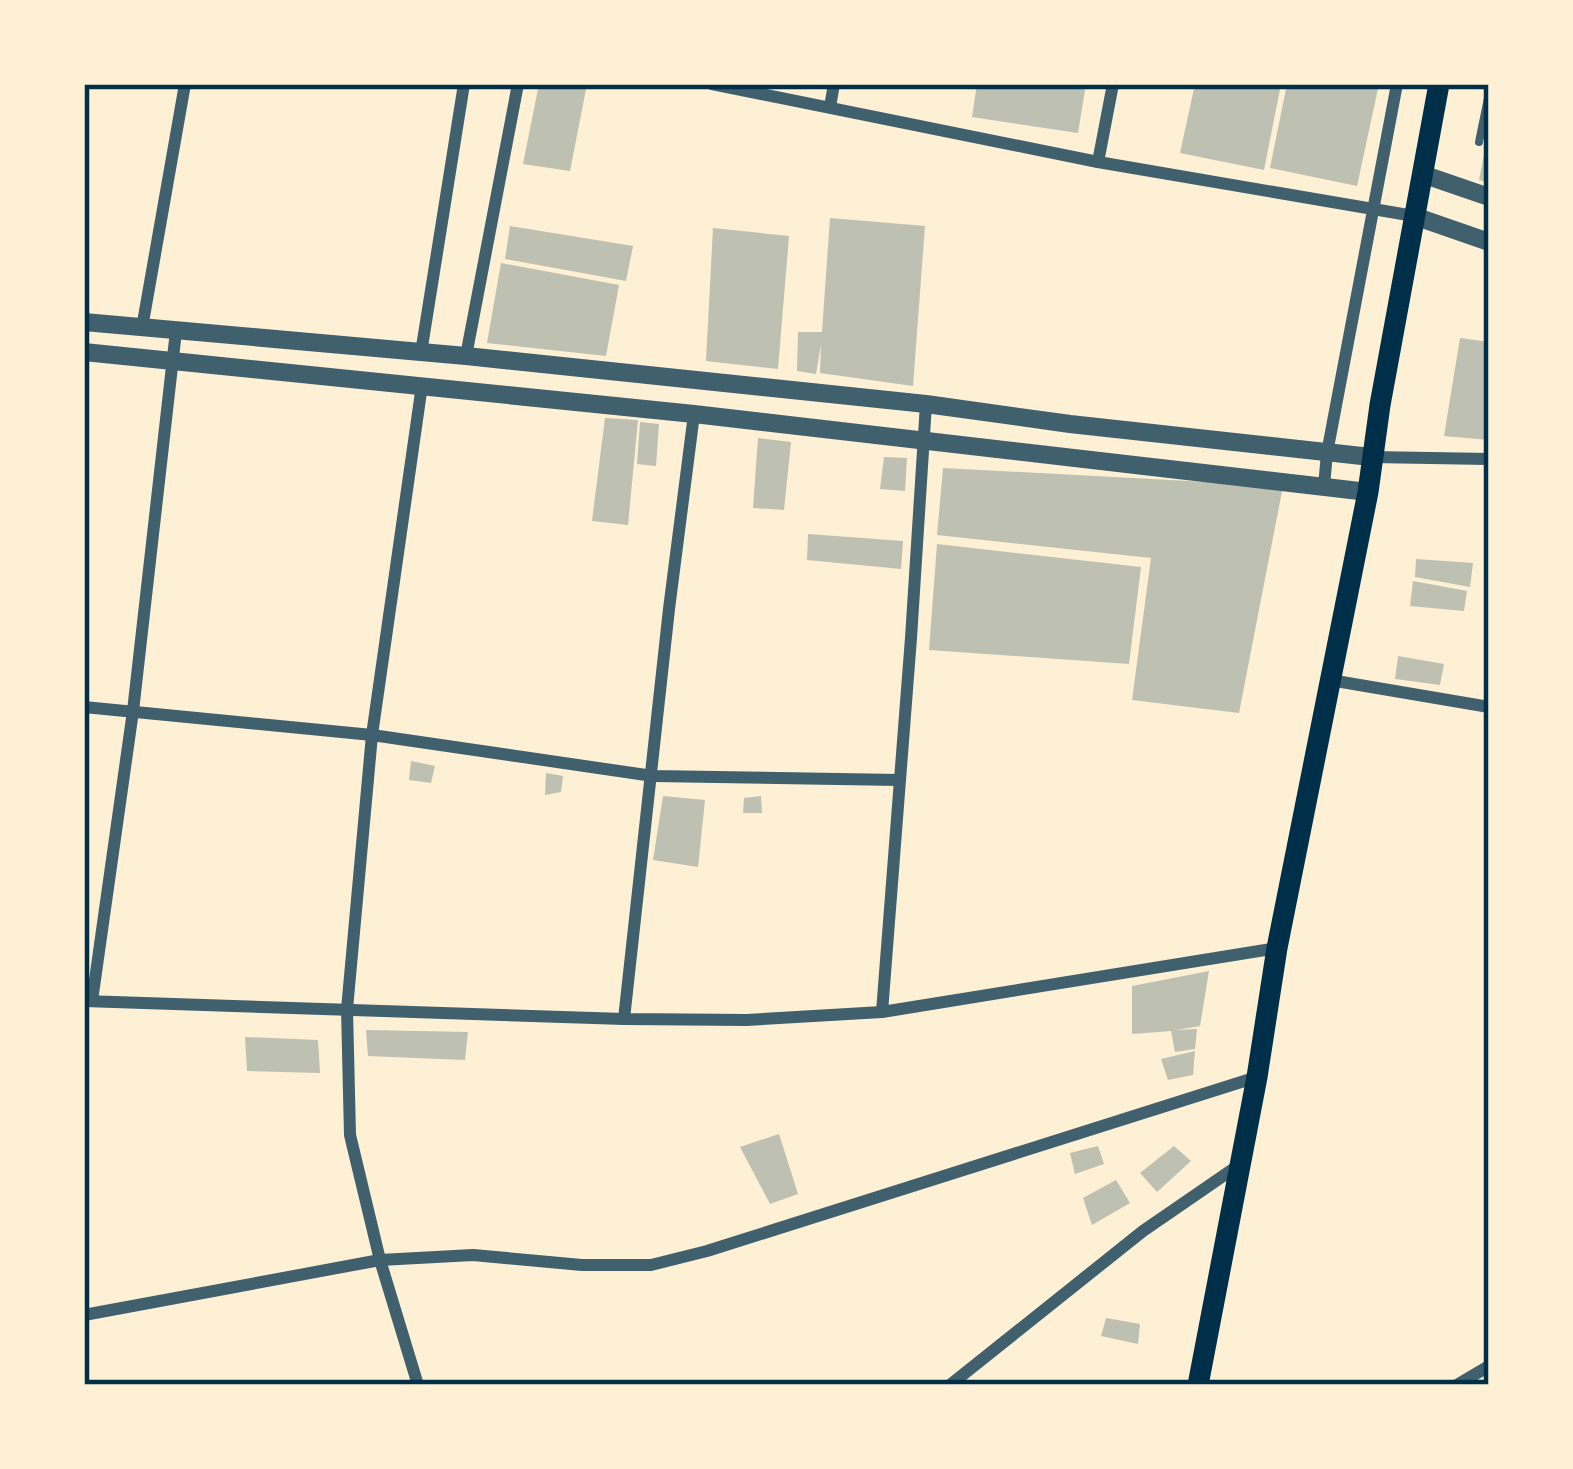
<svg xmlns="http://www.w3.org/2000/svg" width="1573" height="1469" font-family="'Archivo Narrow',sans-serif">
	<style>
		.building { fill: #bec0b2 }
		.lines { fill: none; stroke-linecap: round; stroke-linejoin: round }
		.service { stroke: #3f606c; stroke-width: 8 }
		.minor { stroke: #3f606c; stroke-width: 12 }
		.tertiary { stroke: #3f606c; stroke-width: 18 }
		.secondary { stroke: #003049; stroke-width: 21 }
		.neatline { fill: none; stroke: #003049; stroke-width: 4.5 }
	</style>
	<rect width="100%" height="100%" fill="#fdf0d5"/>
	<g class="building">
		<polygon points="539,84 587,84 570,171 523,164"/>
		<polygon points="977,84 1086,84 1078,133 972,117"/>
		<polygon points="1195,84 1281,84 1264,170 1180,153"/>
		<polygon points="1287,84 1379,84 1357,186 1270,168"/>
		<polygon points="1487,139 1489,139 1489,183 1479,180"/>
		<polygon points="830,218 925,226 913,386 820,373 821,344 816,374 797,371 798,332 822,332"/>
		<polygon points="510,226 633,246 626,281 505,259"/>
		<polygon points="713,228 789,236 778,369 706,361"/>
		<polygon points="501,263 619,285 606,356 487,343"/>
		<polygon points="1460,338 1489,342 1489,440 1444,436"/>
		<polygon points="605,418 638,420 628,525 592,521"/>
		<polygon points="640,422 659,424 656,466 637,464"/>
		<polygon points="758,438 791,442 784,510 753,508"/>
		<polygon points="884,457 907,458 905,491 880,489"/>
		<polygon points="943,468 1283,486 1239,713 1132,700 1151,558 937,535"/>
		<polygon points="808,534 903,541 901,569 807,560"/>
		<polygon points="937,544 1141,567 1129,664 929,650"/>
		<polygon points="1416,559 1473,563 1470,587 1415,577"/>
		<polygon points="1413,581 1467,591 1464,611 1410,606"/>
		<polygon points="1398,656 1444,664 1440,685 1395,679"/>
		<polygon points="411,761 435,766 431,783 409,780"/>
		<polygon points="546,773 563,776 561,792 545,795"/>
		<polygon points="663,796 705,800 698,867 653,860"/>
		<polygon points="761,796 762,813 743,813 744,798"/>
		<polygon points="1209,971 1200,1026 1176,1030 1197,1029 1195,1049 1175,1052 1171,1031 1132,1034 1132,986"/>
		<polygon points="366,1030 468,1032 465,1060 368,1056"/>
		<polygon points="245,1037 318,1040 320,1073 247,1071"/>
		<polygon points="1195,1051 1193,1075 1168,1080 1161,1059"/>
		<polygon points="779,1134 798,1194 770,1204 740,1147"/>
		<polygon points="1098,1146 1104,1164 1075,1174 1070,1153"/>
		<polygon points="1174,1146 1191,1161 1157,1192 1140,1173"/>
		<polygon points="1116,1180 1130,1203 1092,1225 1083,1198"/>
		<polygon points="1106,1318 1140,1324 1138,1344 1101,1336"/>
	</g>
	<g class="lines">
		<polyline class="service" points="1479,142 1489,93"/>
		<g class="minor">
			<polyline points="712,84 1098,162 1414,216"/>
			<polyline points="830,107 834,84"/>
			<polyline points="1098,162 1113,84"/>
			<polyline points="142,328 185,84"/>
			<polyline points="421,353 464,84"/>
			<polyline points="466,356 518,84"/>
			<polyline points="1371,457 1489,459"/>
			<polyline points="1324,486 1327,453 1397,84"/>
			<polyline points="1330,680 1489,707"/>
			<polyline points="84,707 372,735 653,776 899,780"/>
			<polyline points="84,1001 624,1019 747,1020 882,1012 1277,948"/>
			<polyline points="92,1001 133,711 176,331"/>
			<polyline points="882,1012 911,638 926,404"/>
			<polyline points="624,1019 669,609 694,414"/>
			<polyline points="84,1315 380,1260 473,1255 582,1265 651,1265 707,1251 1257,1077"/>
			<polyline points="418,1385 380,1260 350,1135 347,1009 372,735 422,385"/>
			<polyline points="950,1385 1143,1231 1239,1165"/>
			<polyline points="1457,1385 1489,1366"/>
		</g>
		<g class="tertiary">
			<polyline points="1422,174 1489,197"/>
			<polyline points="1414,216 1489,242"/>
			<polyline points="84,322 466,356 926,404 1070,424 1371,457"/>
			<polyline points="84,352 694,414 1368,492"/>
		</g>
		<polyline class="secondary" points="1198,1385 1257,1077 1277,948 1368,492 1380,405 1439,84"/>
	</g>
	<rect width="1573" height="1469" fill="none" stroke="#fdf0d5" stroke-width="174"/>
	<rect x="87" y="87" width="1399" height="1295" class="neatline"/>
</svg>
